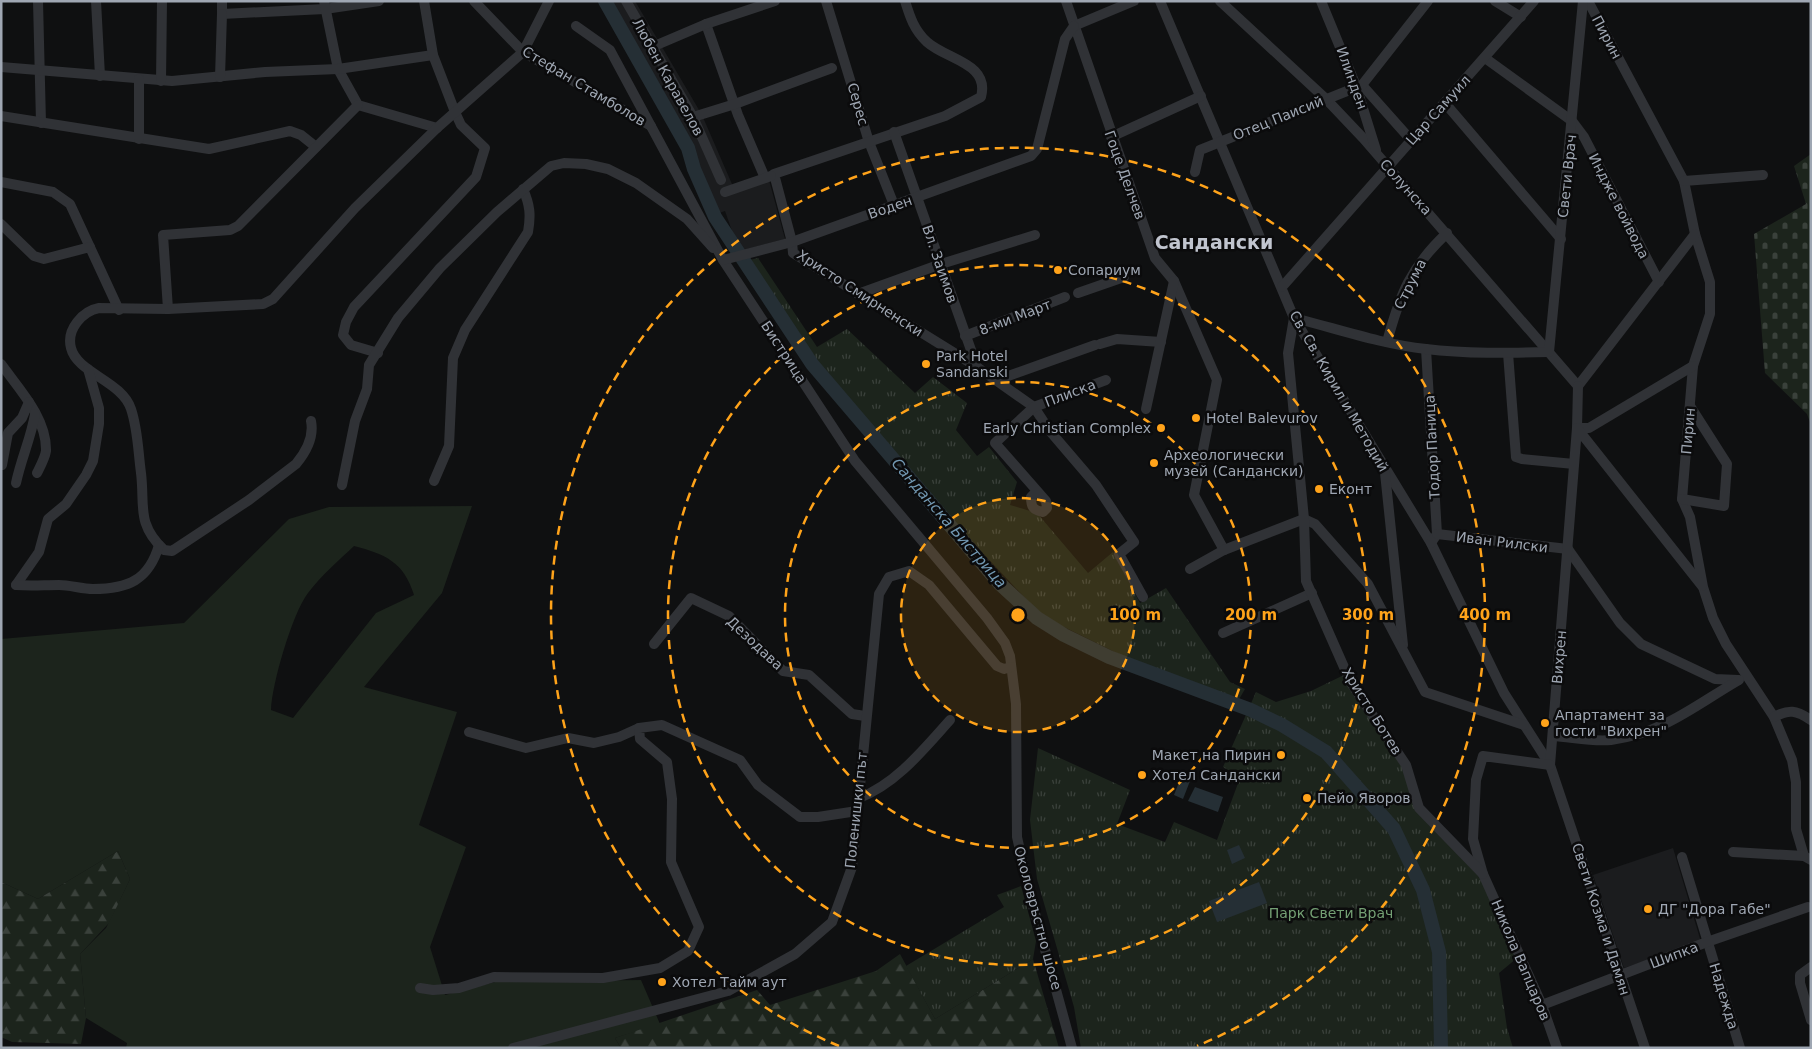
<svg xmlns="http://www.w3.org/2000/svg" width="1812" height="1049" font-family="'DejaVu Sans',sans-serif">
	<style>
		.built { fill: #1b1c1e }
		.green { fill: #1c241c; fill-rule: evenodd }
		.forest { fill: url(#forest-firs) }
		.cemetery { fill: url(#cemetery-stones) }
		.park { fill: url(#park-tufts) }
		.water { fill: #252f35 }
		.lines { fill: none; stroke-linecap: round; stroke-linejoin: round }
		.river { stroke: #252f35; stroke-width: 14 }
		.minor { stroke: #303236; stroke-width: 10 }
		.ring { fill: none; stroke: #ffa31a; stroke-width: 2.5; stroke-dasharray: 9 6 }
		.poi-dot { fill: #ffa31a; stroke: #0b0b0c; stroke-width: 2 }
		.labels { text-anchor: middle; stroke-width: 5; stroke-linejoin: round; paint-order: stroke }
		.street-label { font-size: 14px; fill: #9fa7b3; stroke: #0b0b0c }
		.poi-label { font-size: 14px; fill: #9fa7b3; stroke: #0b0b0c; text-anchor: start }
		.park-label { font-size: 14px; fill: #74a074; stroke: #0b0b0c }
		.water-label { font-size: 15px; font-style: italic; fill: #7298b2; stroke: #0b0b0c }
		.district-label { font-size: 19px; font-weight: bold; fill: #c1c5cf; stroke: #0b0b0c }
		.centre { fill: #ffa31a; stroke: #0b0b0c; stroke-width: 2.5 }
		.ring-label { font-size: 15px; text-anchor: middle; font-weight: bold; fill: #ffa31a; stroke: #0b0b0c; stroke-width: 5; stroke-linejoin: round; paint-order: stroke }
	</style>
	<defs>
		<pattern id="forest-firs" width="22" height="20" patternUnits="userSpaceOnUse" patternTransform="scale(1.25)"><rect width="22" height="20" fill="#1c241c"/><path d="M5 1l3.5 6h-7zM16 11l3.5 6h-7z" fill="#3a413b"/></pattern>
		<pattern id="cemetery-stones" width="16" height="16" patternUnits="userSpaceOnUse" patternTransform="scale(1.25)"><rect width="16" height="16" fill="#1c241c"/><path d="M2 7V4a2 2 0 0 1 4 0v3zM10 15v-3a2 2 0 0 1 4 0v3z" fill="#3a413b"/></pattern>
		<pattern id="park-tufts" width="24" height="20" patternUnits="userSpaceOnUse" patternTransform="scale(1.25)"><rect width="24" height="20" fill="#1c241c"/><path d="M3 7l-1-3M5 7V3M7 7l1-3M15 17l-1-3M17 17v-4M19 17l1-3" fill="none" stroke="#3a413b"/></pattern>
	</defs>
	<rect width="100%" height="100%" fill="#0f1011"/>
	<g class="built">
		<polygon points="611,1 635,1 702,115 735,191 769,180 785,239 739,251 725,211 716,214 680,121"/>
		<polygon points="1673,848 1701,942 1624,968 1593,875"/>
	</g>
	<path class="green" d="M472 506 442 593 364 687 457 712 419 825 466 847 430 947 445 995 495 982 641 980 660 1024 615 1038 621 1048H126L127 1043 86 1018 80 954 106 928 130 879 118 851 38 899 1 882V639L184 623 289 519 329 507ZM354 546C385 554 404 562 414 595L376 613 293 718 271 710C272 684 292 614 308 593 321 576 338 561 354 546Z"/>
	<g class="forest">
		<polygon points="118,851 130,879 109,923 80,954 86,1018 81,1044 12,1042 1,1037 1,882 38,899"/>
		<polygon points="900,954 935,1019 1033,959 1059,1048 621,1048 615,1038 757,990 770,1005 876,971"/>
	</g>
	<polygon class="cemetery" points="1811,154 1811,425 1807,414 1765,373 1754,234 1806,204 1794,166"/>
	<g class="park">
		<polygon points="758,258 817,347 847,329 915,393 933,377 967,403 956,430 977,456 989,447 1017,482 1010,505 1037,513 1088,573 1113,552 1140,603 1166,588 1230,682 1245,689 1238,701 1153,671 1042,616 915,481 809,353 746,261"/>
		<polygon points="1344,675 1403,763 1418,810 1483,877 1517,958 1499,973 1507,1028 1513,1048 1081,1048 1074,1007 1037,879 1030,820 1038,748 1130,790 1117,824 1165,842 1174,822 1217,840 1240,778 1223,767 1256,692 1276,702 1311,691"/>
		<polygon points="1021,886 1036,941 1033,959 935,1019 906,966 1004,907 997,895"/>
	</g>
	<g class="water">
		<polygon points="1181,777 1190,781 1183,799 1174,795"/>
		<polygon points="1195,787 1223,797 1218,812 1188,801"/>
		<polygon points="1239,845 1245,858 1232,864 1227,850"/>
		<polygon points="1259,882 1267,903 1217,922 1209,901"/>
	</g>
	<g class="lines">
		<polyline class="river" points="605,1 688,148 694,169 715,217 812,364 999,583 1037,618 1064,635 1109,657 1251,710 1282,725 1326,752 1394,829 1423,890 1439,952 1441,1048"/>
		<g class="minor">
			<polyline points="38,1 41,123"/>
			<polyline points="96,1 100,76"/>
			<polyline points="222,1 222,14 325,9 379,1"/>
			<polyline points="324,1 338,69 358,105 437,128"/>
			<polyline points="474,1 523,52 651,126"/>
			<polyline points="626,1 693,117 721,180"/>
			<polyline points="826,1 869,142 894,205"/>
			<path d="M905 1C910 17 914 30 927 42 947 60 990 63 981 97L945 116 774 174 792 242 793 253 977 367 1034 407 1049 430 1096 485 1134 542 1119 554 1143 597"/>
			<polyline points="1066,1 1155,258 1174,281 1217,380 1194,495 1224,550"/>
			<polyline points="1160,1 1294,318 1431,543 1504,693 1550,765 1645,1048"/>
			<polyline points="1220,1 1326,99 1363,138 1578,386"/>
			<polyline points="1321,1 1356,86 1376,150"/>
			<polyline points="1495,1 1521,17"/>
			<polyline points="1588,1 1684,181 1695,234 1710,282 1710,314 1693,366 1682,499 1690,517 1703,587 1713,618 1726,644 1774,717 1792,760 1796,782 1796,829 1804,856 1811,860"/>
			<polyline points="706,24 738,115 765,178"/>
			<polyline points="576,26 610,50 723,260 855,461 987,618 1005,643 1010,656 1016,704 1017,837 1030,895 1072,1048"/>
			<polyline points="1074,26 1134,1"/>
			<polyline points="652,47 706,24 775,1"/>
			<polyline points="1485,58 1572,121 1584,137 1659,282"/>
			<polyline points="1,67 172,81 265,72 338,69 433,55"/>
			<polyline points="220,77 222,14"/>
			<polyline points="161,81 162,1"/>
			<polyline points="1362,85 1411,140"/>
			<polyline points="1445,103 1561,239"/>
			<polyline points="1,116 209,149 290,131 301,135 316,147"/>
			<polyline points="693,117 735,104 832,68"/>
			<polyline points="894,132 977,367"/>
			<polyline points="1111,137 1201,96"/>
			<polyline points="139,139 139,79"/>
			<polyline points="1195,172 1200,150 1362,85 1428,1"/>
			<polyline points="1684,181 1763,175"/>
			<polyline points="1,182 53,192 70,204 119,310"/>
			<polyline points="725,192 771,176"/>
			<polyline points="1,224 34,256 44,259 90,247"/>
			<polyline points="723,260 792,242 1031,156 1037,149 1065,39 1074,26"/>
			<polyline points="1282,287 1534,1"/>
			<polyline points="1078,293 1124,277"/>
			<polyline points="858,294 941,264 1035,235"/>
			<polyline points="168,309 163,235 230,230 238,226 358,105"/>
			<polyline points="965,336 1065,297"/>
			<path d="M1387 342C1400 294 1410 268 1447 233"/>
			<polyline points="1100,344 1117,339 1161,342"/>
			<polyline points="1426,349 1437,534 1431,543"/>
			<polyline points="378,353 351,345 343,335 346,322 354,307 476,177 485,148 461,125 455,112 433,55 424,1"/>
			<polyline points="1508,353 1516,457 1522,459 1574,464"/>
			<path d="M1 364C19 389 47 418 46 451 45 458 40 467 37 473"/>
			<polyline points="997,380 1095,345"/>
			<polyline points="1578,386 1695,234"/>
			<polyline points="1578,386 1577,428 1589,428 1693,366"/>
			<polyline points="1146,409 1174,281"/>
			<path d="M311 421C314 436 306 452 296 464L249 500 172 551 164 550C136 524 145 505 141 473 138 451 138 430 131 409 122 381 77 373 71 348 66 329 83 311 99 308L168 309 263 304 273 299 355 208 437 128 523 52 549 1"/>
			<polyline points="2,465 8,433 22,418 29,402"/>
			<polyline points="1385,473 1403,645"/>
			<path d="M434 481 449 446 453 358 465 330 528 232C531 215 530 205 523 189"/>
			<path d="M16 483C21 459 31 438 35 414"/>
			<polyline points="342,485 355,421 367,389 369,365 398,318 440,268 497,212 551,166 564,163 586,164 608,169 636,183 687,219 713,248"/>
			<path d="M1037 491 1031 497C1031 507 1033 510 1043 512L1047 508 1046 501 995 443 1034 407 1106 380"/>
			<polyline points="1682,499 1724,506 1727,464 1690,406"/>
			<polyline points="1437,534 1568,549"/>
			<polyline points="1568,549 1620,623 1641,644 1715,679 1738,680"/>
			<polyline points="1190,569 1224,550 1304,519 1315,524 1368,584 1425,692 1524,725"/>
			<polyline points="16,585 39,552 48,519 66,504 86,475 93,461 99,424 99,408 88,369"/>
			<path d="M16 585C31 586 44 585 59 585 70 585 82 589 93 589 128 589 149 580 159 545"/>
			<polyline points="1223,633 1312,593"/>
			<polyline points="654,644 691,598 729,616 783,671 809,675 852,714 865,716"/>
			<path d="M1774 717C1789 709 1796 710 1811 720"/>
			<polyline points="469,732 526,748 568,738 594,743 619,737 639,728"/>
			<path d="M1553 736C1571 737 1592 742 1611 740 1664 733 1694 706 1739 680"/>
			<polyline points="1550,765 1577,428 1702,586"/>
			<polyline points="1550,765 1483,756 1476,780 1473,839 1483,874 1542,1005 1557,1048"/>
			<path d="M859 798C896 784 924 749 950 720"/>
			<polyline points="1733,852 1804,856"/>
			<polyline points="1682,857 1740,1048"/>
			<path d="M1483 874 1419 808 1406 765 1351 683 1306 581 1304 519 1288 353 1294 318C1338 329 1381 344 1426 349 1466 354 1509 353 1549 352L1583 1"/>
			<polyline points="1811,967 1800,975 1800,983 1811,1020"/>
			<polyline points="420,988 433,990 459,988 494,977 603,978 660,968 688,951 699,927 671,862 672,799 667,762 640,739 639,728 662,725 740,760 758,785 800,817 818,817 857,811"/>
			<polyline points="1542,1005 1707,942 1808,907"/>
			<polyline points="513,1048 728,991 795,954 832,922 852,867 879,594 889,577 909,571 929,585 997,666 1004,669 1011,667"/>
		</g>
	</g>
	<circle cx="1018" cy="615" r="117" fill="#ffa31a" fill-opacity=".12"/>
	<g class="ring">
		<circle cx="1018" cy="615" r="117"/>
		<circle cx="1018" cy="615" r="233"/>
		<circle cx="1018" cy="615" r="350"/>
		<path d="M839 1046A467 467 0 1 1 1197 1046"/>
	</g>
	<g class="poi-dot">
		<circle cx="1058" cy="270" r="5"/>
		<circle cx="926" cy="364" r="5"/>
		<circle cx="1196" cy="418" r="5"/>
		<circle cx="1161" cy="428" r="5"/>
		<circle cx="1154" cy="463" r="5"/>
		<circle cx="1319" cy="489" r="5"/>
		<circle cx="1545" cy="723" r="5"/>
		<circle cx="1281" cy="755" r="5"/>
		<circle cx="1142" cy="775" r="5"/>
		<circle cx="1307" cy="798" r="5"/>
		<circle cx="1648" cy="909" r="5"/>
		<circle cx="662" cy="982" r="5"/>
	</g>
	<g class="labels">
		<g class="street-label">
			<text transform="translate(1607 37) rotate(62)" y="5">Пирин</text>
			<text transform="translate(668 77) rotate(61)" y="5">Любен Каравелов</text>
			<text transform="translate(1352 78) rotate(70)" y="5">Илинден</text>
			<text transform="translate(584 86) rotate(31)" y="5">Стефан Стамболов</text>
			<text transform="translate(858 104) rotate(74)" y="5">Серес</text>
			<text transform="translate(1438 110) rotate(-48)" y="5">Цар Самуил</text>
			<text transform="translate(1278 118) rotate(-22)" y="5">Отец Паисий</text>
			<text transform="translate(1125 175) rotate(70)" y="5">Гоце Делчев</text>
			<text transform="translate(1567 176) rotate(-84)" y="5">Свети Врач</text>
			<text transform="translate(1406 187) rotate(48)" y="5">Солунска</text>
			<text transform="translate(1619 206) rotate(63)" y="5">Индже войвода</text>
			<text transform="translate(890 207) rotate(-19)" y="5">Воден</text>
			<text transform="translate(940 264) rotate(71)" y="5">Вл. Заимов</text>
			<text transform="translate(1410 284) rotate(-63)" y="5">Струма</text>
			<text transform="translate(860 293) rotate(33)" y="5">Христо Смирненски</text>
			<text transform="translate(1015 317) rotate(-21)" y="5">8-ми Март</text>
			<text transform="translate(784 352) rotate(57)" y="5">Бистрица</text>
			<text transform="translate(1339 391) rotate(60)" y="5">Св. Св. Кирил и Методий</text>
			<text transform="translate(1070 393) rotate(-21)" y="5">Плиска</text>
			<text transform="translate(1688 431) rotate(-85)" y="5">Пирин</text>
			<text transform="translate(1432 447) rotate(-93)" y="5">Тодор Паница</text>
			<text transform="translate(1502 542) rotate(7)" y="5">Иван Рилски</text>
			<text transform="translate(755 643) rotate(43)" y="5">Дезодава</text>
			<text transform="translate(1559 657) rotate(-85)" y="5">Вихрен</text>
			<text transform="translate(1372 711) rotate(58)" y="5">Христо Ботев</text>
			<text transform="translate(856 810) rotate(-84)" y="5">Поленишки път</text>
			<text transform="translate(1038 918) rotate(75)" y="5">Околовръстно шосе</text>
			<text transform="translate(1601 919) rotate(72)" y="5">Свети Козма и Дамян</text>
			<text transform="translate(1674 955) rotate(-21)" y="5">Шипка</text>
			<text transform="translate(1521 960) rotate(67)" y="5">Никола Вапцаров</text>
			<text transform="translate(1724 996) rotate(73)" y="5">Надежда</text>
		</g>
		<g class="poi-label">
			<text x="1068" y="275">Сопариум</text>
			<text x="936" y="361">Park Hotel<tspan x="936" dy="16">Sandanski</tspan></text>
			<text x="1206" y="423">Hotel Balevurov</text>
			<text x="1151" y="433" text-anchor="end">Early Christian Complex</text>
			<text x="1164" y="460">Археологически<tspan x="1164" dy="16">музей (Сандански)</tspan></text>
			<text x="1329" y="494">Еконт</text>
			<text x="1555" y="720">Апартамент за<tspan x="1555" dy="16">гости "Вихрен"</tspan></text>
			<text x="1271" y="760" text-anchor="end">Макет на Пирин</text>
			<text x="1152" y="780">Хотел Сандански</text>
			<text x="1317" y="803">Пейо Яворов</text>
			<text x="1658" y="914">ДГ "Дора Габе"</text>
			<text x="672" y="987">Хотел Тайм аут</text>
		</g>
		<g class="park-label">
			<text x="1331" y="918">Парк Свети Врач</text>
		</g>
		<g class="water-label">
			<text transform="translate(949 523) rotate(49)" y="5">Санданска Бистрица</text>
		</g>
		<g class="district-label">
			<text x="1214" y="249">Сандански</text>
		</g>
	</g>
	<circle cx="1018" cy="615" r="8" class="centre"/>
	<g class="ring-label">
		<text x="1135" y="620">100 m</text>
		<text x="1251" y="620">200 m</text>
		<text x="1368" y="620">300 m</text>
		<text x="1485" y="620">400 m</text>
	</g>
	<rect width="1812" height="1049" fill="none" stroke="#9fa7b3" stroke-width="5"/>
</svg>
